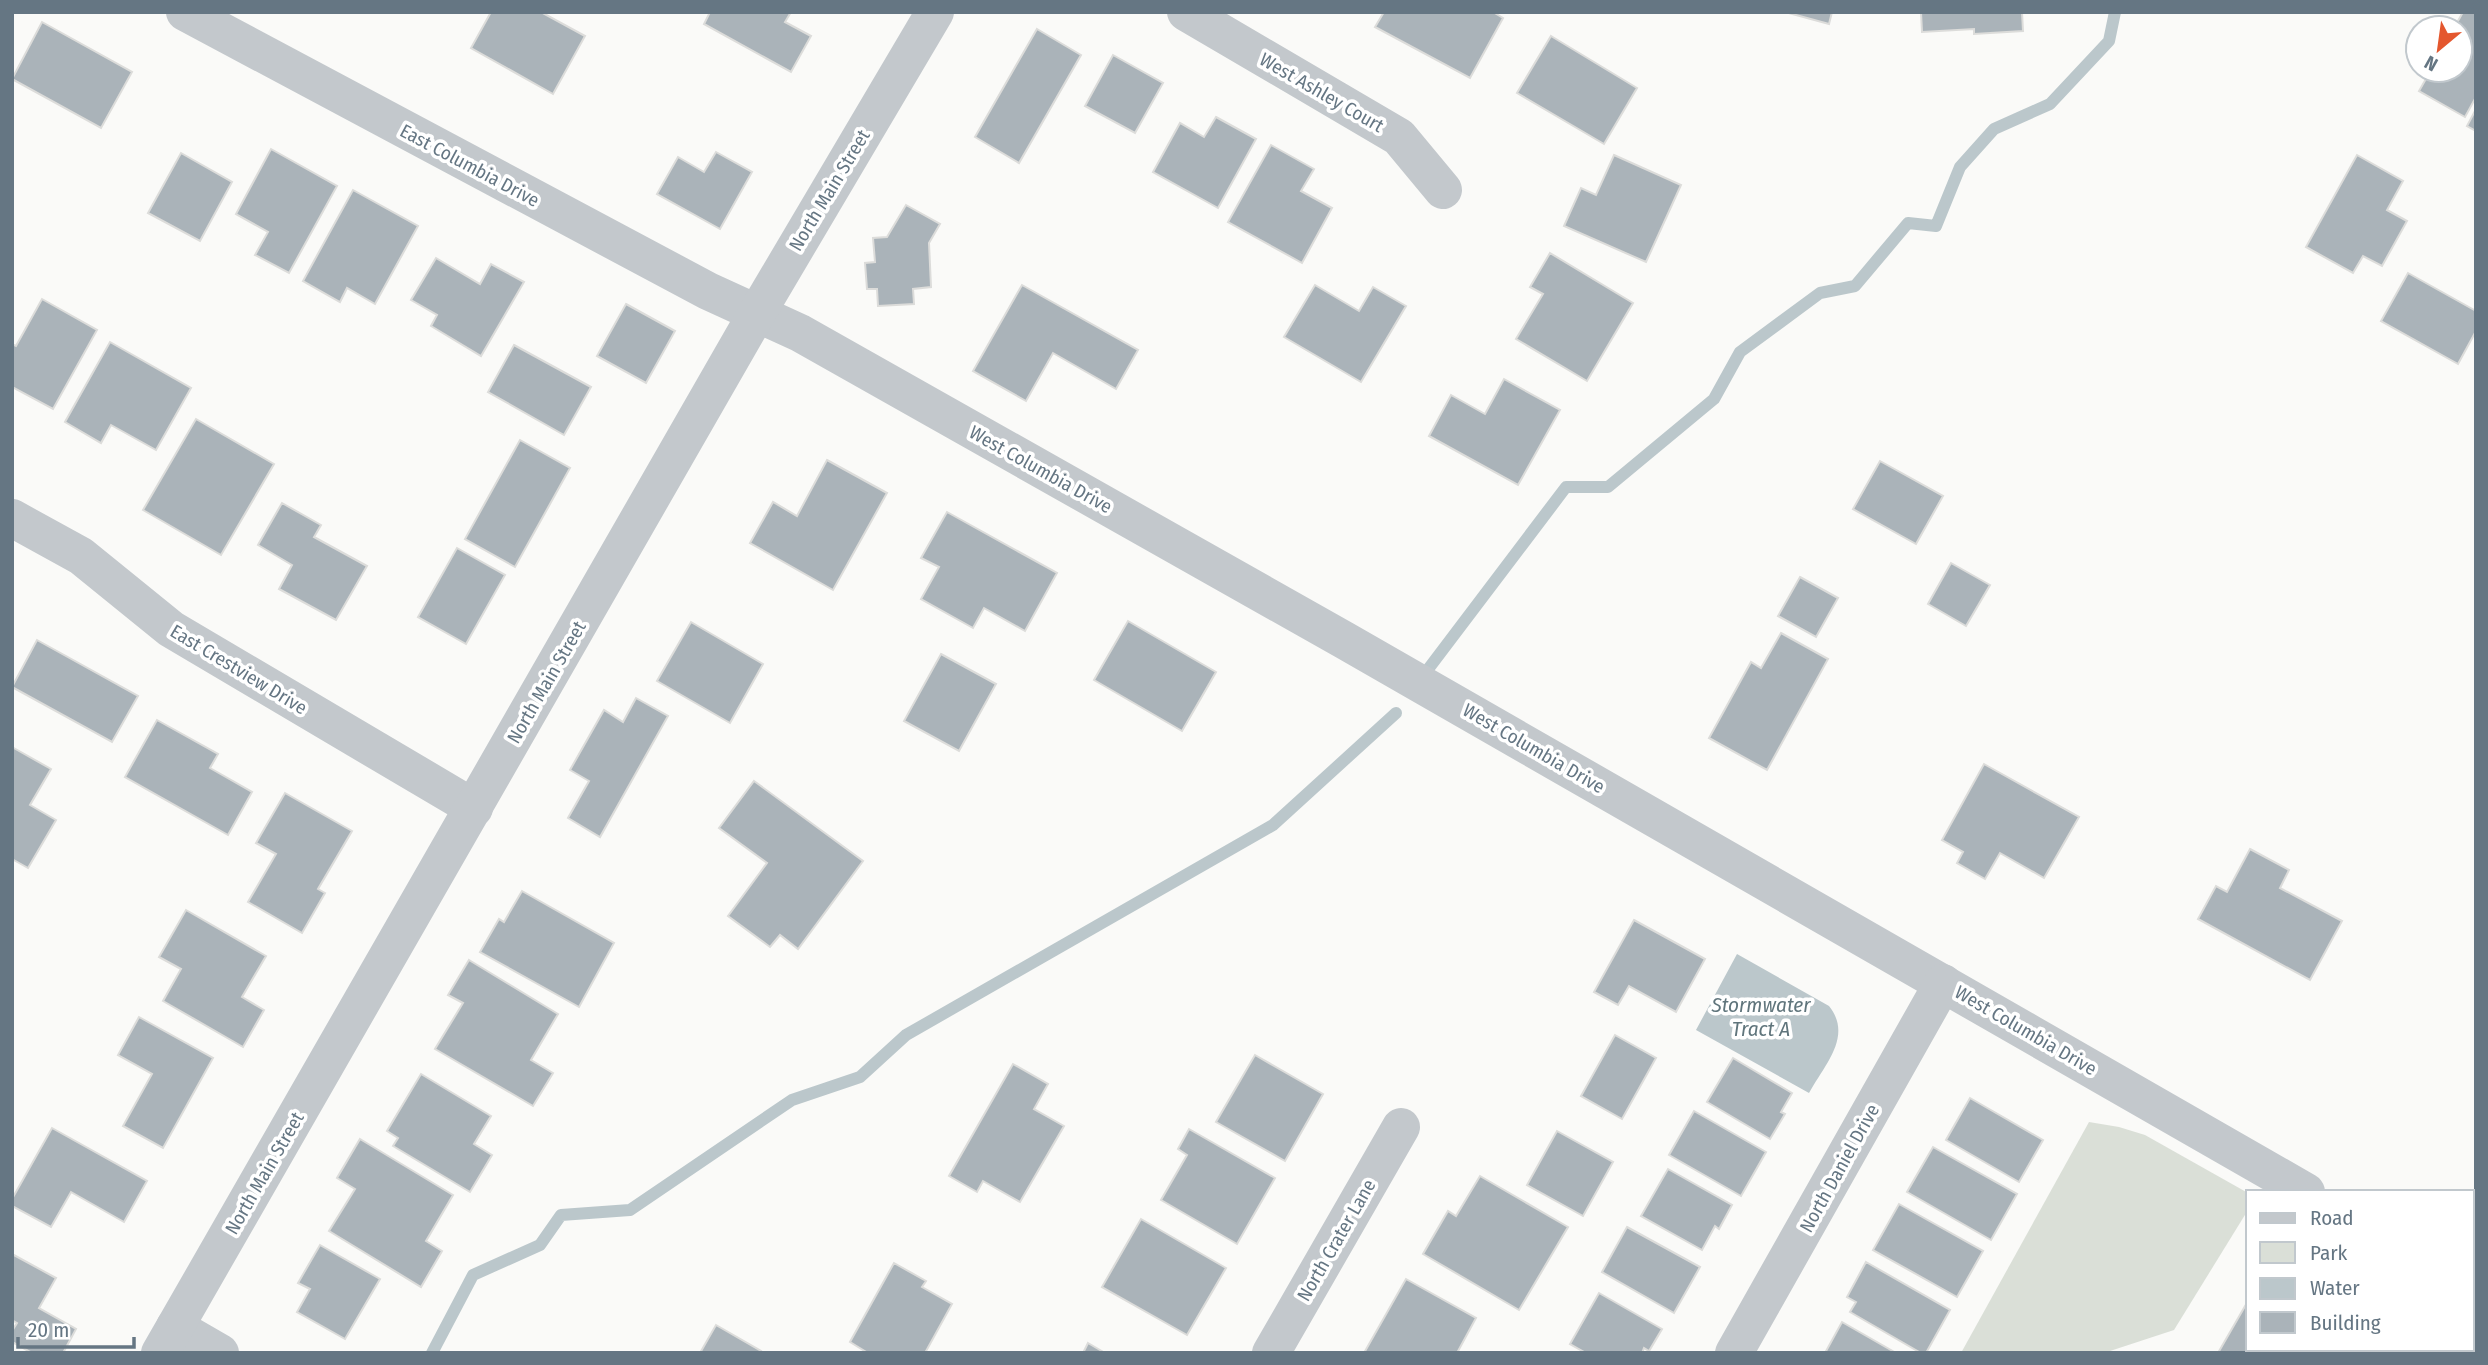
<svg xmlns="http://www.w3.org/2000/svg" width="2488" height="1365" font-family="'Fira Sans Condensed',sans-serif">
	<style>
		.green { fill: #dadfd7 }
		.water { fill: #bbc7cb }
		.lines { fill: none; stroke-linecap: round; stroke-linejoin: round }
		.stream { stroke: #bbc7cb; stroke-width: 12 }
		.building { fill: #aab3b9; stroke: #dcdcda; stroke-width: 2 }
		.minor { stroke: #c3c8cc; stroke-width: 38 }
		.labels { text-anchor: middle; stroke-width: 7; stroke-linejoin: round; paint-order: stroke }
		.street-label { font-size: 19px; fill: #657683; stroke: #fff }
		.water-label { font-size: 21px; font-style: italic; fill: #60757c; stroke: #fff }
	</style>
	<rect width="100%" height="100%" fill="#fafaf8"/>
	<g class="green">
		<polygon points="2089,1122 2119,1127 2145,1135 2248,1193 2248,1210 2174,1330 2104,1353 1961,1353"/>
		<polygon points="2311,1349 2436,1349 2434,1353 2309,1353"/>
	</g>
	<path class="water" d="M1737 954 1829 1006C1853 1036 1825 1064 1809 1093L1696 1030Z"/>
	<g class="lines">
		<g class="stream">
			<polyline points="1429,668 1566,487 1608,487 1714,399 1740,352 1820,293 1855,286 1908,223 1936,226 1960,167 1994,129 2050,104 2109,41 2115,12"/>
			<polyline points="432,1353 473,1275 540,1245 561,1215 630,1210 792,1100 860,1077 906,1035 1273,825 1396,713"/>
		</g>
	</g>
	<g class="building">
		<polygon points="491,12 541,12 585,36 553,94 471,48"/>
		<polygon points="710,12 791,12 785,22 811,36 791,72 704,24"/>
		<polygon points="1384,12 1493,12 1503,18 1470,78 1375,27"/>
		<polygon points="1785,12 1832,12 1829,24"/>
		<polygon points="1921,12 2022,12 2023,31 1974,34 1974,29 1922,32"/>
		<polygon points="2463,12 2476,12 2476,97 2465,117 2419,91 2431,70 2460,70 2460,28 2454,28"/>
		<polygon points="42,22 132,72 101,128 12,79"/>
		<polygon points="1037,29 1081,55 1019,163 975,137"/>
		<polygon points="1551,36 1637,88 1604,144 1517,93"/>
		<polygon points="1113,55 1163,83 1135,133 1085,106"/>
		<polygon points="2476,109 2476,131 2467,126"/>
		<polygon points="1216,117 1256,139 1218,208 1153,172 1180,123 1204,137"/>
		<polygon points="1271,145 1314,169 1301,191 1332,208 1302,263 1228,222"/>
		<polygon points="271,149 337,186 289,273 255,255 268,232 236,214"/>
		<polygon points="716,152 752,172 720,229 657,194 678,157 704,172"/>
		<polygon points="181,153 232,182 200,241 148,213"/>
		<polygon points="1614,155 1681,185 1646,262 1564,226 1581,188 1596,195"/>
		<polygon points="2357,155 2403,181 2387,210 2407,221 2382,266 2363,256 2353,273 2306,247"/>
		<polygon points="353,190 418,226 375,304 347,288 340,302 303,281"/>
		<polygon points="906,205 940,224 929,243 931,287 913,289 914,304 878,306 877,289 867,289 865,263 875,262 873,238 887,237"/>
		<polygon points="1550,253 1633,303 1587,381 1516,339 1543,294 1530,287"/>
		<polygon points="436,258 480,284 491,264 524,282 481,356 431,326 437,315 411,300"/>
		<polygon points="2408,273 2476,311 2476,331 2458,364 2381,321"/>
		<polygon points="1022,285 1138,350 1116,389 1053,353 1026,401 973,371"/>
		<polygon points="1315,285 1359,311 1373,287 1406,306 1361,382 1284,337"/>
		<polygon points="42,299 97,330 53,409 12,387 12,344 16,346"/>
		<polygon points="626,304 675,331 646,383 597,356"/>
		<polygon points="110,342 191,388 156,450 111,425 101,443 65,422"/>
		<polygon points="514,345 591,387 564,435 488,392"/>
		<polygon points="1504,379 1560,410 1518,485 1429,436 1451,395 1485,414"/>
		<polygon points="196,419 274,464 221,555 143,510"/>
		<polygon points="520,440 570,468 515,567 465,539"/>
		<polygon points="827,460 887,493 833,590 750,543 773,502 797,516"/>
		<polygon points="1880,461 1943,496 1916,544 1853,509"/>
		<polygon points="282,503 321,525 314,537 367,566 336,620 279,589 292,565 258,545"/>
		<polygon points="947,512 1057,573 1025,631 984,608 973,628 921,599 939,567 921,558"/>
		<polygon points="457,548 505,575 466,644 418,617"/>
		<polygon points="1951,563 1990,585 1966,626 1928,604"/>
		<polygon points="1800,577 1838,598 1816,637 1778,616"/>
		<polygon points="1128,621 1216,672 1182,731 1094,680"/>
		<polygon points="691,622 763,664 730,723 657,681"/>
		<polygon points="1781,633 1828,659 1767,770 1709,738 1751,662 1761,668"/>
		<polygon points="37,640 138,696 112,742 12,687"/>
		<polygon points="941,654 996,684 959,751 904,721"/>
		<polygon points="636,698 668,716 600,837 568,818 589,781 570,770 604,710 623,722"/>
		<polygon points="157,720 218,754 210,768 252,792 228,835 125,777"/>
		<polygon points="12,747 51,769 30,805 56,820 28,868 12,859"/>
		<polygon points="1984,764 2079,817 2044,878 2000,853 1985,879 1957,863 1963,852 1942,840"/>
		<polygon points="754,781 863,861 798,949 780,935 770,947 728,916 767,863 719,828"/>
		<polygon points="285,793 352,831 318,889 325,893 302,933 248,902 276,854 256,843"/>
		<polygon points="2250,849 2289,870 2280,888 2342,921 2310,980 2198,919 2216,886 2227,892"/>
		<polygon points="522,891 614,943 579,1007 480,952 499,919 504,922"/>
		<polygon points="186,910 266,956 242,997 264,1010 243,1047 163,1001 181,969 159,957"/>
		<polygon points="1634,920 1705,959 1676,1012 1629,986 1618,1005 1594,992"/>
		<polygon points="469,960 558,1014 531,1060 553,1073 533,1106 435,1049 463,1003 448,995"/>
		<polygon points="139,1017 213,1058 163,1148 123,1126 152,1074 118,1055"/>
		<polygon points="1615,1035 1656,1058 1622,1119 1581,1096"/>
		<polygon points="1255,1055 1323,1094 1285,1161 1216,1122"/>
		<polygon points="1733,1058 1792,1093 1781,1112 1785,1114 1770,1139 1707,1102"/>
		<polygon points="1013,1064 1048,1084 1034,1109 1064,1126 1020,1202 983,1181 977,1192 949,1176"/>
		<polygon points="421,1074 491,1116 474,1144 492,1155 470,1192 393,1146 398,1138 387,1131"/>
		<polygon points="1970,1098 2043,1140 2019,1182 1946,1140"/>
		<polygon points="1694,1111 1766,1152 1741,1196 1669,1155"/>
		<polygon points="52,1128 147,1181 124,1222 71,1192 51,1227 12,1206 12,1199"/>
		<polygon points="1189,1129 1275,1178 1237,1244 1161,1200 1187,1155 1178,1149"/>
		<polygon points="1557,1131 1613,1162 1583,1216 1527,1185"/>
		<polygon points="360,1139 453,1195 426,1241 442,1251 421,1287 329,1231 355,1189 337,1178"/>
		<polygon points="1933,1147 2017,1194 1991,1240 1907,1192"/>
		<polygon points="1668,1169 1732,1205 1719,1229 1715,1226 1702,1250 1641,1216"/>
		<polygon points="1480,1176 1568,1227 1519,1310 1423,1254 1448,1211 1456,1216"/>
		<polygon points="1899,1204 1983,1251 1957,1297 1873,1250"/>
		<polygon points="1141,1219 1226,1268 1187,1335 1102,1287"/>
		<polygon points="1627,1227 1700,1267 1674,1313 1602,1272"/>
		<polygon points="320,1245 380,1279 345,1339 297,1312 310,1289 298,1283"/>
		<polygon points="12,1254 56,1278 39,1308 76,1329 63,1353 32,1353 12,1342 12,1331 17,1323 12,1320"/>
		<polygon points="1866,1262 1950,1310 1926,1353 1921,1353 1850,1312 1856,1302 1847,1297"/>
		<polygon points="894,1263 926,1281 922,1287 952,1304 925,1353 868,1353 850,1342"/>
		<polygon points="1406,1279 1476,1318 1457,1353 1364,1353"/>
		<polygon points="1599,1293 1662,1329 1649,1351 1644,1348 1642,1353 1586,1353 1570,1344"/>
		<polygon points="2248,1301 2248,1349 2276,1349 2274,1353 2218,1353"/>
		<polygon points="1842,1322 1896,1353 1825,1353"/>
		<polygon points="716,1325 761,1351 760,1353 700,1353"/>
		<polygon points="1088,1343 1105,1353 1083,1353"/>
	</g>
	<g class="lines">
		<g class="minor">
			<polyline points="185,12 708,291 800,333 1344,640 2306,1192"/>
			<polyline points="1186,12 1399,137 1443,190"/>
			<polyline points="12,518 81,556 171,629 474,808"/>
			<polyline points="2472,1287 2476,1289"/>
			<polyline points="175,1327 220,1353"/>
			<polyline points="160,1353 757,313 935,12"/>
			<polyline points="1271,1353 1401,1127"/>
			<polyline points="1734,1353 1943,983"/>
		</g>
	</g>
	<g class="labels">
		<g class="street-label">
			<text transform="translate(1322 92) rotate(30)" y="7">West Ashley Court</text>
			<text transform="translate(470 165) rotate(28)" y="7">East Columbia Drive</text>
			<text transform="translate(829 190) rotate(-59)" y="7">North Main Street</text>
			<text transform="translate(1041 469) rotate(29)" y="7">West Columbia Drive</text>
			<text transform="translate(239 669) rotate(31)" y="7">East Crestview Drive</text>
			<text transform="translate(546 682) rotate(-60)" y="7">North Main Street</text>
			<text transform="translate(1534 748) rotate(30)" y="7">West Columbia Drive</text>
			<text transform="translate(2026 1030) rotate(30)" y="7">West Columbia Drive</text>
			<text transform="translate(1839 1168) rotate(-61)" y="7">North Daniel Drive</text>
			<text transform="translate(264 1173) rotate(-60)" y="7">North Main Street</text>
			<text transform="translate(1336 1240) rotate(-60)" y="7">North Crater Lane</text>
		</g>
		<g class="water-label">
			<text x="1761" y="1012">Stormwater<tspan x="1761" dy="24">Tract A</tspan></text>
		</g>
	</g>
	<rect width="2488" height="1365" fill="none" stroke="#657683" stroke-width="28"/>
	<rect x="2246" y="1190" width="228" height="161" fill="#ffffff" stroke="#c1c8cd" stroke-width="2"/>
	<rect x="2260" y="1213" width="35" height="10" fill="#c3c8cc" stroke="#c1c8cd" stroke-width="2"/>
	<text x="2310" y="1225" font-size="21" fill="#657683">Road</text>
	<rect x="2260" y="1242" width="35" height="21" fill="#dadfd7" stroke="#c1c8cd" stroke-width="2"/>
	<text x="2310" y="1260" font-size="21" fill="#657683">Park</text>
	<rect x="2260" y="1278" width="35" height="21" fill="#bbc7cb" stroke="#c1c8cd" stroke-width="2"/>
	<text x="2310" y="1295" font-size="21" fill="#657683">Water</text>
	<rect x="2260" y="1312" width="35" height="21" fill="#aab3b9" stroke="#c1c8cd" stroke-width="2"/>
	<text x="2310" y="1330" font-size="21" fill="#657683">Building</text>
	<g transform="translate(2439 49) rotate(209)"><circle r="33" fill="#ffffff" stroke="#c1c8cd" stroke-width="2"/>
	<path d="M0-5L12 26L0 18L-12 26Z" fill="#e4572e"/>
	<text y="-10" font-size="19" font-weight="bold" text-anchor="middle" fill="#657683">N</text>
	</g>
	<path d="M18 1337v10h116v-10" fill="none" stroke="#657683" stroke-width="3.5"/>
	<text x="28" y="1337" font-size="21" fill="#657683" stroke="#ffffff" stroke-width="5" paint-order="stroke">20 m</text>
</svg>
